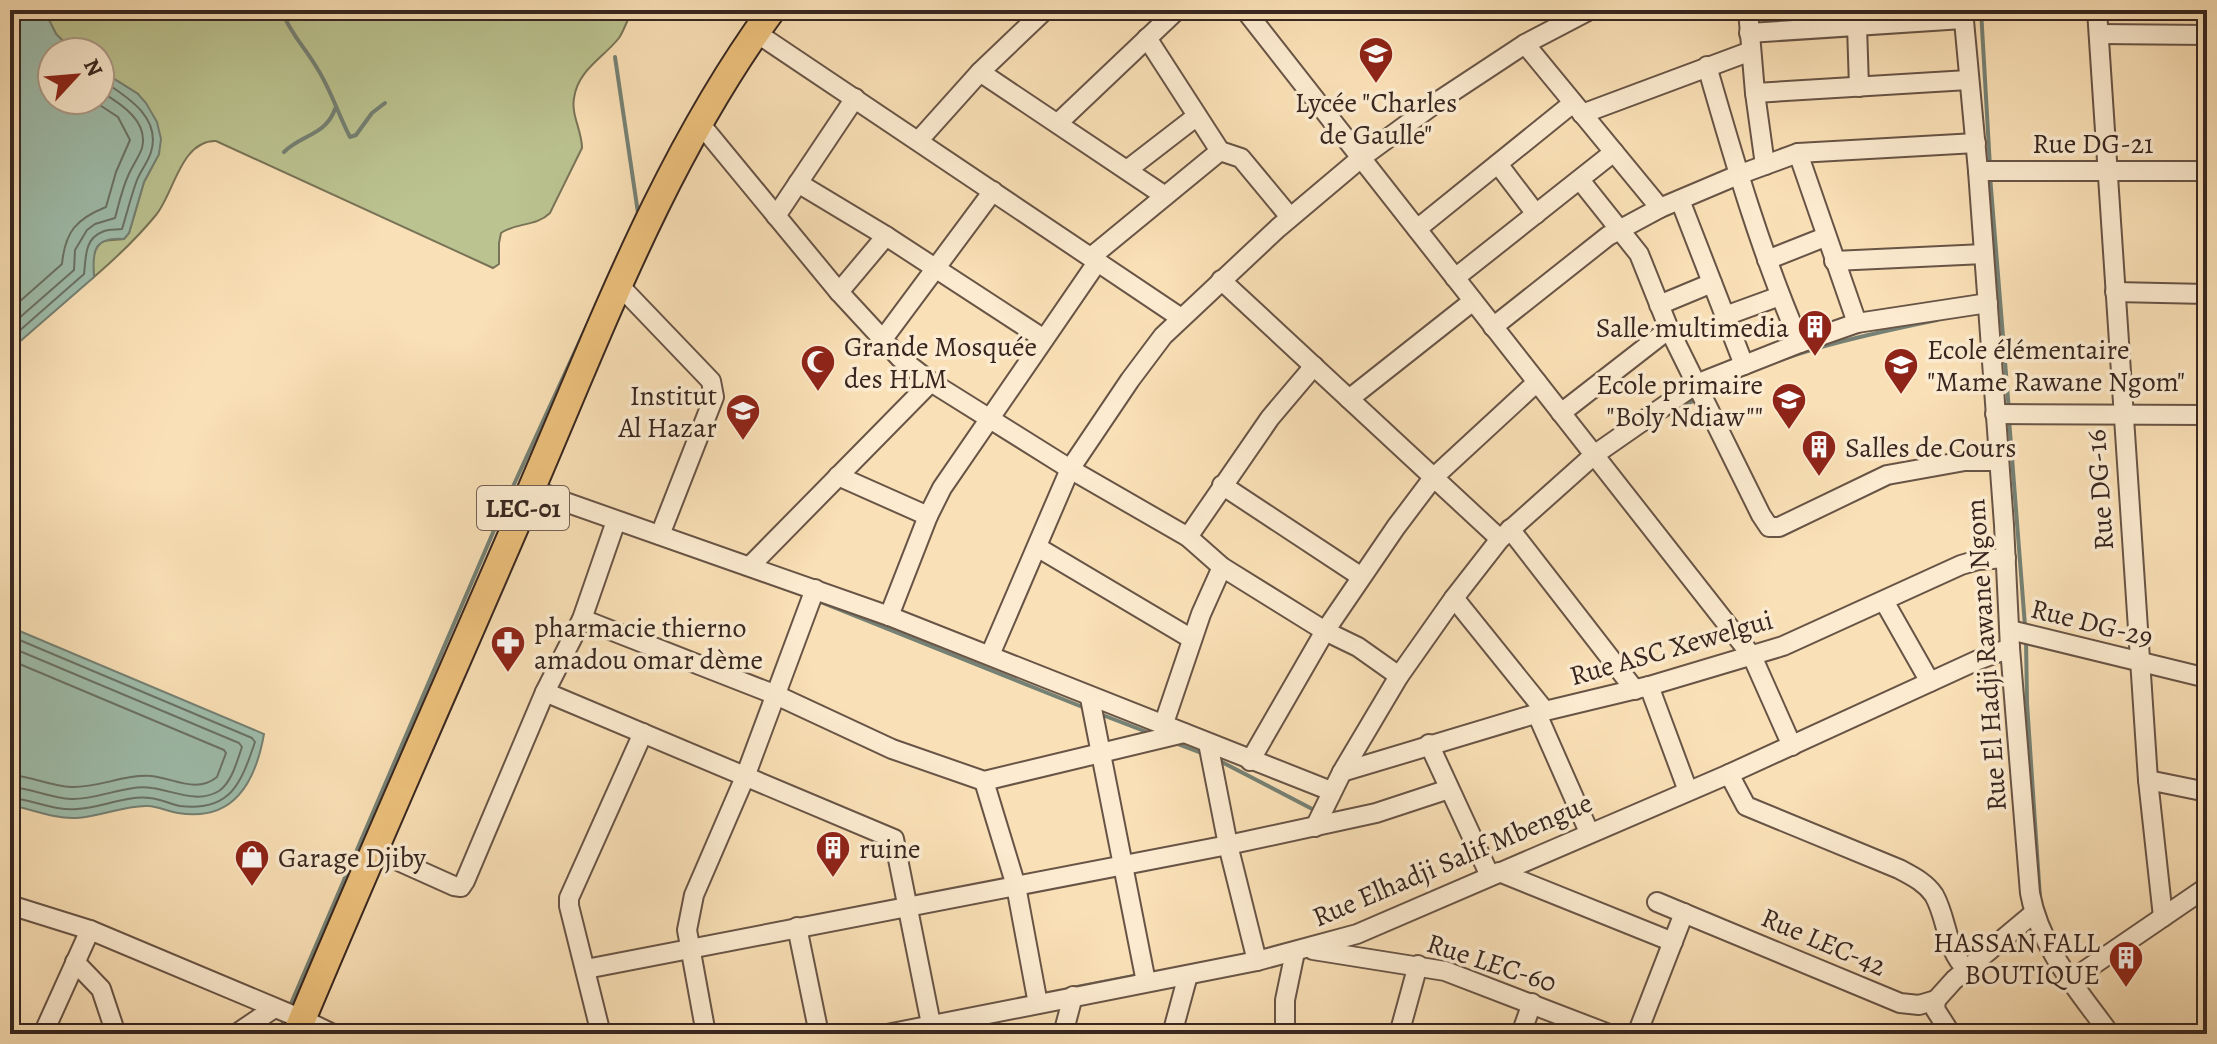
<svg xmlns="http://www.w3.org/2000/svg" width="2217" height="1044" font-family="Alegreya,serif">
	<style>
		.green { fill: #bbc390; stroke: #797458; stroke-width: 2 }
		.water { fill: #9ebdac; stroke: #758174; stroke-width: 2 }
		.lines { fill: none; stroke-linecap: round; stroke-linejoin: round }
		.shore { stroke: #6a7266; stroke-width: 2 }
		.stream { stroke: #758174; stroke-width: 4 }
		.minor-casing { stroke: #685446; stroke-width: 22 }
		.highway-casing { stroke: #372620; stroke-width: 30 }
		.minor { stroke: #fcebd0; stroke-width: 18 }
		.highway { stroke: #edc07b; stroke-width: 26 }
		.labels { text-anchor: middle; stroke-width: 7; stroke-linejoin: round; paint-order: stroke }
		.shield { fill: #fcebd0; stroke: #726155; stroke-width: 2 }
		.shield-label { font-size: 26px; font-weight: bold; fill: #372620 }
		.poi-label { font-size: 28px; fill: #372620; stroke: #fcebd0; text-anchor: start }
		.street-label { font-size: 28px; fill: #372620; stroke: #fcebd0 }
	</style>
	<rect width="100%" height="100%" fill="#fae0b6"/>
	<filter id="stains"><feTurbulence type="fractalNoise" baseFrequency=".0025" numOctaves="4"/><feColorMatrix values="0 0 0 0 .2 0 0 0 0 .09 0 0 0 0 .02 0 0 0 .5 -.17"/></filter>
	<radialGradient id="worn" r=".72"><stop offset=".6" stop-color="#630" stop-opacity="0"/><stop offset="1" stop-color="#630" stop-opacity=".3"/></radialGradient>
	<path class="green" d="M44 10H634C627 18 625 29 619 38 603 58 578 70 574 98 571 115 582 131 582 148L550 213C536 227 517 222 501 233L499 243V264L493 268 216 141C181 140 174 193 156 215 138 237 116 258 94 277L92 256 101 241 124 239 129 233 144 182 159 154 138 94 100 70V52H74L56 34Z"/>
	<g class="water">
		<path d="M10 10H44L56 34 74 52H52V100H100V70L138 94 146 103 157 122 161 139 159 154 144 182 129 233 124 239C94 237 92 250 94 277L10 350Z"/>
		<path d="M10 627 264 734C255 784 233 822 178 813 168 812 158 806 148 806 124 805 100 817 76 818 53 819 32 809 10 805Z"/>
	</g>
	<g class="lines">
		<g class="shore">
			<path d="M10 310 62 264C65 232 76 219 106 207L116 172 130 140 118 117 92 100"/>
			<path d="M10 326 74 270 75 250 87 230 95 224 115 218C119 204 122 189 128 176 132 166 139 157 142 148 149 120 119 103 100 91"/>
			<path d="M10 339 84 274C86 259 84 239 102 232 108 229 115 230 122 229 127 213 131 196 137 180 141 170 148 162 151 152 162 116 124 95 100 79"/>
			<path d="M10 636 252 738 255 742C241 783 231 812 180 806 170 804 161 799 150 798 127 795 100 808 77 809 53 811 32 799 10 798"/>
			<path d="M10 647 239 743 242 747C237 761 232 782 219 791 197 804 175 791 152 788 126 784 98 800 71 799 50 798 31 788 10 787"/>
			<path d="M10 660 224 750 226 753 217 777C196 794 174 778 151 776 125 774 98 788 71 787 50 786 31 776 10 775"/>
		</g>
		<g class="stream">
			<path d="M281 10C292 36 304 46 317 68 331 90 338 114 350 137L356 135 372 113 385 103"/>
			<polyline points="1981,10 1990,167"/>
			<polyline points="615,57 638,213 634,222"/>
			<path d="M284 152C301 135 326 135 335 109"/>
			<polyline points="1990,176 2009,411"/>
			<path d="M1706 393C1776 354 1859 336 1937 320"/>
			<polyline points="1664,417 1698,398"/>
			<polyline points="2009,419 2025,626"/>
			<polyline points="543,483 571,495"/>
			<polyline points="818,601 1085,708"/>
			<polyline points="2026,639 2027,703 2040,898"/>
			<polyline points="1100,714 1152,734"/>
			<polyline points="1175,743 1204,754"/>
			<polyline points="1216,759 1318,812"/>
			<polyline points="1072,988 1134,976"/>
			<polyline points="290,1006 510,493 589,321"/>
			<polyline points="278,1034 285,1018"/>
			<polyline points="860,1034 884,1029"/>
			<polyline points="2188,1034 2207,1021"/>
		</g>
		<defs>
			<g id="minor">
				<polyline points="1245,10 1752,656 1792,746"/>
				<polyline points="1748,10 1755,93 1765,165"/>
				<path d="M1963 10 1978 171 2004 525 2010 648 2030 893C2040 948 2078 990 2110 1034"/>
				<polyline points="2097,10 2148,780 2163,917"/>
				<polyline points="1857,26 1859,87"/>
				<polyline points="755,32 1181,318"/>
				<polyline points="1749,33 1963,19"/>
				<polyline points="2099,34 2207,35"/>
				<polyline points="1147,38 1220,151 1241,158 1290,217"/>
				<polyline points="1525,44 1660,208"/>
				<path d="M1707 66C1734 160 1761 253 1800 343"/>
				<polyline points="980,72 1165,196"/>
				<polyline points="1755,93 1968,80"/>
				<polyline points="1582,114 1751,51"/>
				<polyline points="698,121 839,292 900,358 931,382 1070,469 1188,537 1222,567 1325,631 1358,647 1399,676"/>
				<polyline points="1058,123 1177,10"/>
				<polyline points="919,140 980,72 1045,10"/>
				<polyline points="1798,153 1857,323"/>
				<polyline points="1498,164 1536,214"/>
				<polyline points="1127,170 1197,116"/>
				<polyline points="1978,171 2207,171"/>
				<polyline points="1580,180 1639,254 1669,329 1761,515 1769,527 1779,527 1887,475 1965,461 1999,461"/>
				<polyline points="798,183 886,236 1044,339"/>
				<polyline points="1680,200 1744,365"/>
				<polyline points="776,216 855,98"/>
				<polyline points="1417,229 1573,103"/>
				<polyline points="1091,257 1220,151"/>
				<polyline points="1767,260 1825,237"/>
				<polyline points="1834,261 1984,254"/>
				<polyline points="1455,278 1614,152"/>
				<polyline points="1221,280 1500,539"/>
				<polyline points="619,285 711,381 714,397 660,535"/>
				<polyline points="839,292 886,236"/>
				<polyline points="2115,292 2207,294"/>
				<polyline points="1659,305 1712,283"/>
				<polyline points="1725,316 1780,296"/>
				<polyline points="1493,327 1608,236 1660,208 1738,175 1798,153 1976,143"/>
				<polyline points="883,339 993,191"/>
				<polyline points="1349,399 1473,301"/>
				<polyline points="1561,413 1669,329"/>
				<polyline points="1995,414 2207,415"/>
				<polyline points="838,476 928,516"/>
				<polyline points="1222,485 1360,576"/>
				<polyline points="531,490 889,616 1331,791"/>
				<polyline points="1510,529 1635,690"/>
				<polyline points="1188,537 1270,418 1314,366"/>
				<polyline points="1037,547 1192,639"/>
				<polyline points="750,566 931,382"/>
				<polyline points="1454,598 1545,711"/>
				<polyline points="1884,601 1930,682"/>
				<polyline points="889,616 928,516 942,488 1098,261"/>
				<polyline points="582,619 776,695 892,749 984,781 1184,733"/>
				<polyline points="2010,630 2207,678"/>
				<polyline points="990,655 1070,469 1130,380 1163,336 1278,228 1361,158 1440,100 1525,44 1590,10"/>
				<polyline points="1649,686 1688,791"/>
				<polyline points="545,692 894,839 933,1034"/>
				<polyline points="1090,698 1146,982"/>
				<polyline points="1537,714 1589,832"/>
				<polyline points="1163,726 1201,614 1222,567"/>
				<polyline points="1208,743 1228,845 1257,961"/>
				<polyline points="1429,744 1490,876"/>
				<polyline points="1250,761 1325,631 1396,527 1433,478 1537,382"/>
				<polyline points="1342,772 1545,711 1649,686 1783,646 1961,565 1978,560 2006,558"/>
				<path d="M1729 774 1746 806 1899 869C1912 876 1925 882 1934 895 1948 920 1945 948 1966 969"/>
				<polyline points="2148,780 2207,792"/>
				<polyline points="984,781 1016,886 1038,1004"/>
				<polyline points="1315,827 1342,772 1399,676 1454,598 1500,539 1594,455 1696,384 1800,343 1857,323 1988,303"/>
				<polyline points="376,851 454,886 461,887 465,881 545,692 582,619 616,521"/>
				<polyline points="1499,872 1673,942"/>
				<polyline points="1657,902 1900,1003 1919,1005 1936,1000"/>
				<polyline points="10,905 90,930 302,1019 333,1034"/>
				<polyline points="797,927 819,1034"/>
				<polyline points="1313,950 1445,971 1609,1034"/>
				<polyline points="75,962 101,989 116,1034"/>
				<polyline points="586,969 1228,845 1376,813 1449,789"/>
				<polyline points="2071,980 2207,887"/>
				<polyline points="1936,1000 1954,980 2034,913"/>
				<polyline points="1936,1000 1935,1009 1951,1034"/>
				<polyline points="43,1034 90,930"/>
				<polyline points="236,1034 273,1009"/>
				<polyline points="601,1034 569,906 569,898 643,733"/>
				<polyline points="706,1034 687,930 694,895 745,777 815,589"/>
				<polyline points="887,1034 1257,961 1357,934 1729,774 1978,660 2010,648"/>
				<polyline points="1063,1034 1073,996"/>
				<polyline points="1172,1034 1188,975"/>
				<polyline points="1285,1034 1285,1000 1295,952"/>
				<polyline points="1399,1034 1418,965"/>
				<polyline points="1521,1034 1532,1003"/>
				<polyline points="1637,1034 1684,913"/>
				<polyline points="2206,1034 2207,1034"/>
			</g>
			<path id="highway" d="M296 1034C372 852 453 671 531 490 602 325 665 156 772 10"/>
		</defs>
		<use href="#minor" class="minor-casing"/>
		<use href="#highway" class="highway-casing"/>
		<use href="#minor" class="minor"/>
		<use href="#highway" class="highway"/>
	</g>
	<defs>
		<symbol id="school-pin" viewBox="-11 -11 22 30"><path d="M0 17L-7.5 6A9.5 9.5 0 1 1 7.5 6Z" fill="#8f2418" stroke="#fcebd0"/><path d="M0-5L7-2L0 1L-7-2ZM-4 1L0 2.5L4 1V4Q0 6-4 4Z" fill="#fff"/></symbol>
		<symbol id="building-pin" viewBox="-11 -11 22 30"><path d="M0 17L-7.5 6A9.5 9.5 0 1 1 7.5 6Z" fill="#8f2418" stroke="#fcebd0"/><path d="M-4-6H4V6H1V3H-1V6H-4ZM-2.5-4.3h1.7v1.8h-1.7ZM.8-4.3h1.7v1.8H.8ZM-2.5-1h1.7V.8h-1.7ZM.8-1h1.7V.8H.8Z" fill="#fff"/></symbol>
		<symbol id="mosque-pin" viewBox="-11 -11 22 30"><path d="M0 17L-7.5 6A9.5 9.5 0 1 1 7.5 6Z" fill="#8f2418" stroke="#fcebd0"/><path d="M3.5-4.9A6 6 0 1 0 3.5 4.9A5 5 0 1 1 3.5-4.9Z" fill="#fff"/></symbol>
		<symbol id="pharmacy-pin" viewBox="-11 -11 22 30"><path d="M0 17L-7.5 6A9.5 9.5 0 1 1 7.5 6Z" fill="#8f2418" stroke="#fcebd0"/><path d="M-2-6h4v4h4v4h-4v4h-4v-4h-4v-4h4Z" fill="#fff"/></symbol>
		<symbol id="shop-pin" viewBox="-11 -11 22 30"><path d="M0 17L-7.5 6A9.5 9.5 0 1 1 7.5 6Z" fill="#8f2418" stroke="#fcebd0"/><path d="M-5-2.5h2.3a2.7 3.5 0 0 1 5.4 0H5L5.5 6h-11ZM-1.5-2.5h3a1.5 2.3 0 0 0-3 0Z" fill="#fff"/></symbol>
	</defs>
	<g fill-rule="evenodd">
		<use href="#school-pin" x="1356" y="34" width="40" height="54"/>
		<use href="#building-pin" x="1795" y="307" width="40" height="54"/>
		<use href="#mosque-pin" x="798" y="342" width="40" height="54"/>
		<use href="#school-pin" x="1881" y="345" width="40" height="54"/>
		<use href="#school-pin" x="1769" y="380" width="40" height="54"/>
		<use href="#school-pin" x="723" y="391" width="40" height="54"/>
		<use href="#building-pin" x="1799" y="427" width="40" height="54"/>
		<use href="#pharmacy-pin" x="488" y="623" width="40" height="54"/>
		<use href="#building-pin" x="813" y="828" width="40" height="54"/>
		<use href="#shop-pin" x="232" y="837" width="40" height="54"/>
		<use href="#building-pin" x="2106" y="938" width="40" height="54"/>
	</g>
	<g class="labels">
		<rect class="shield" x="477" y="486" width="92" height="44" rx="6"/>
		<g class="shield-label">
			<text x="523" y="517">LEC-01</text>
		</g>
		<g class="poi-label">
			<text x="1376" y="112" text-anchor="middle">Lycée "Charles<tspan x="1376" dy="32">de Gaulle"</tspan></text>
			<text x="1789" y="337" text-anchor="end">Salle multimedia</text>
			<text x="844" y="356">Grande Mosquée<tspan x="844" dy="32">des HLM</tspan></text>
			<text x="1927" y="359">Ecole élémentaire<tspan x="1927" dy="32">"Mame Rawane Ngom"</tspan></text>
			<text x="1763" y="394" text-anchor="end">Ecole primaire<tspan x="1763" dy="32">"Boly Ndiaw""</tspan></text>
			<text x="717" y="405" text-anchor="end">Institut<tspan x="717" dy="32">Al Hazar</tspan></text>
			<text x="1845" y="457">Salles de Cours</text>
			<text x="534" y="637">pharmacie thierno<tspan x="534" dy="32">amadou omar dème</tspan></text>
			<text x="859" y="858">ruine</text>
			<text x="278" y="867">Garage Djiby</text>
			<text x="2100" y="952" text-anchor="end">HASSAN FALL<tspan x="2100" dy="32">BOUTIQUE</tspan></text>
		</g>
		<g class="street-label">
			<text x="2093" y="153">Rue DG-21</text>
			<text transform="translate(2099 490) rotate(-94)" y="10">Rue DG-16</text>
			<text transform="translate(2092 622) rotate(14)" y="10">Rue DG-29</text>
			<text transform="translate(1671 647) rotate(-16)" y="10">Rue ASC Xewelgui</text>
			<text transform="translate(1985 655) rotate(-94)" y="10">Rue El Hadji Rawane Ngom</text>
			<text transform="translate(1452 859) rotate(-23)" y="10">Rue Elhadji Salif Mbengue</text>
			<text transform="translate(1824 941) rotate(23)" y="10">Rue LEC-42</text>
			<text transform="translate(1492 962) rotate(18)" y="10">Rue LEC-60</text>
		</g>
	</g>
	<rect width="2217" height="1044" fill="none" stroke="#fae0b6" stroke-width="40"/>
	<rect x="12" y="12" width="2193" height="1020" fill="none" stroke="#372620" stroke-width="4"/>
	<rect x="20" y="20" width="2177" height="1004" fill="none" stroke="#372620" stroke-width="2"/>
	<g transform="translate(76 76) rotate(64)"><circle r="38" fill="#fcebd0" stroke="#ad9c8a" stroke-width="2"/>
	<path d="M0-6L14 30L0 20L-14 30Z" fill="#8f2418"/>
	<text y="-12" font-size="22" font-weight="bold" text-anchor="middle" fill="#372620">N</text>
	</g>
	<rect width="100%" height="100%" filter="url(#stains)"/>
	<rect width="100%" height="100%" fill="url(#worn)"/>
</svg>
